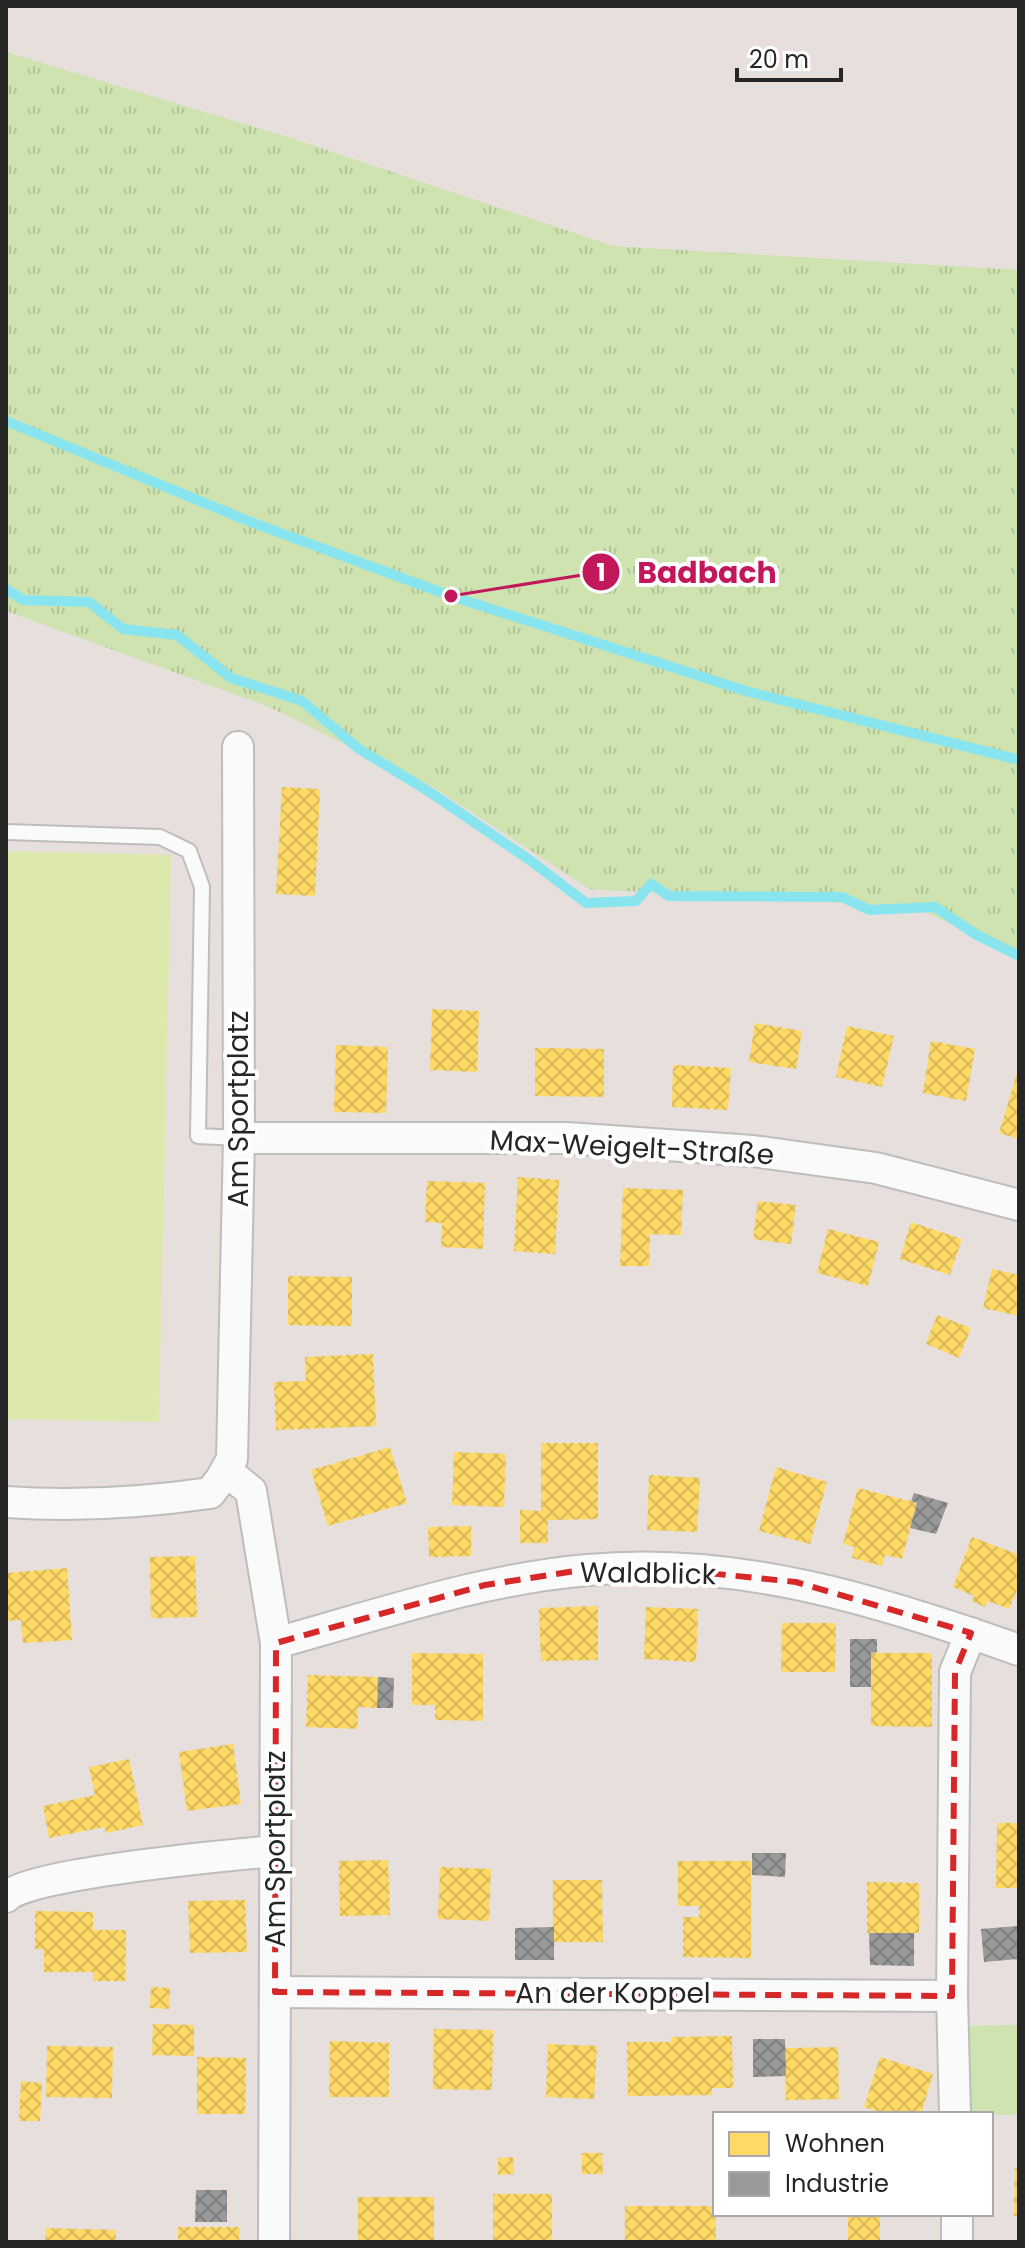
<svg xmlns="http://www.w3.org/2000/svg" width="1025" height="2248" font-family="Poppins,sans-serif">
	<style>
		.grass { fill: url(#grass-tufts) }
		.park { fill: #cee3b0 }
		.pitch { fill: #dde8ad }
		.homes { fill: url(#homes-cross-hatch) }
		.industry { fill: url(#industry-cross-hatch) }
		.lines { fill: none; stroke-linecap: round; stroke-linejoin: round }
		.stream { stroke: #88e5ef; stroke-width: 10 }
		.lane-casing { stroke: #bebdbd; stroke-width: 18 }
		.street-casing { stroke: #bebdbd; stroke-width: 34 }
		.lane { stroke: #fbfafa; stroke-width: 14 }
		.street { stroke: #fbfafa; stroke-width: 30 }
		.marked { fill: none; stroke: #d62828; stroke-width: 6; stroke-dasharray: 16 10; stroke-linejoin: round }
		.labels { text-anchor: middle; stroke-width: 8; stroke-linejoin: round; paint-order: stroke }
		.street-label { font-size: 28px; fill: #262626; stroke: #fff }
		.leader { fill: none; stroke: #c2185b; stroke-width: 3 }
		.callout-dot { fill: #c2185b; stroke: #fff; stroke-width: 3 }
		.mark-label { font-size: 24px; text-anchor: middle; font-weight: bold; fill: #fff }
		.callout-label { font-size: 30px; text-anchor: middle; font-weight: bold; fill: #c2185b; stroke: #fff; stroke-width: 8; stroke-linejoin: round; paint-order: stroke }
	</style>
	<defs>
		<pattern id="grass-tufts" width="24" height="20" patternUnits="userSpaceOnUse" patternTransform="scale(2)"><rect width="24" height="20" fill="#cee3b0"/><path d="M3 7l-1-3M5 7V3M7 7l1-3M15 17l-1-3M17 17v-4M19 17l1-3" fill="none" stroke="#b1c397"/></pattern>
		<pattern id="homes-cross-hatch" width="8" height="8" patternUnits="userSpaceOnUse" patternTransform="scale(2)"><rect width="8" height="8" fill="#ffd966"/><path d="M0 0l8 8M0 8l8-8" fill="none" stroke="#daba58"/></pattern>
		<pattern id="industry-cross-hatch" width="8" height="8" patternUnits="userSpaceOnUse" patternTransform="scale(2)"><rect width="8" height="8" fill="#999"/><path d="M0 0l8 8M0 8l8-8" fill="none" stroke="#7d7d7d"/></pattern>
	</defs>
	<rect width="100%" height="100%" fill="#e6dfdb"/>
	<polygon class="grass" points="6,52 291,138 613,246 1019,270 1019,955 914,907 590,889 433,787 267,706 6,611"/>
	<polygon class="park" points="1019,2025 1019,2115 955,2114 955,2026"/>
	<polygon class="pitch" points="6,851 171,855 159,1422 6,1419"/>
	<g class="homes">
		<polygon points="282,787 320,789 315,896 276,894"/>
		<polygon points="432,1009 479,1011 477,1072 430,1070"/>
		<polygon points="755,1023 802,1031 796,1069 749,1062"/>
		<polygon points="847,1026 894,1036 882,1087 836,1077"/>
		<polygon points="931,1041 975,1049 966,1101 923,1093"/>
		<polygon points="336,1045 388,1047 386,1113 334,1112"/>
		<polygon points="535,1048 604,1049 604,1097 535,1096"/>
		<polygon points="673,1065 731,1068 728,1110 672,1107"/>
		<polygon points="1018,1070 1019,1070 1019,1139 999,1133"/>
		<polygon points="518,1177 559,1180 555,1254 514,1251"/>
		<polygon points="427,1181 485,1183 483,1249 441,1247 442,1223 425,1222"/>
		<polygon points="623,1188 683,1190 681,1235 650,1234 649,1266 620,1266"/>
		<polygon points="758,1201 796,1205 791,1244 753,1239"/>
		<polygon points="911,1222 962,1239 950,1275 900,1259"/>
		<polygon points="828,1229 879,1242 868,1286 817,1273"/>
		<polygon points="992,1269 1019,1275 1019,1316 983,1308"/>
		<polygon points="288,1276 352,1277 352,1326 288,1325"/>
		<polygon points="937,1315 971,1328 959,1358 926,1344"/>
		<polygon points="373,1354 376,1426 276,1430 274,1382 306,1381 305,1357"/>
		<polygon points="541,1443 598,1443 598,1519 548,1520 548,1543 520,1543 520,1510 541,1511"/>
		<polygon points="390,1447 407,1503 328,1526 311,1470"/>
		<polygon points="454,1452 506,1454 504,1507 452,1505"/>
		<polygon points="776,1467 827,1482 810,1544 759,1531"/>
		<polygon points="649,1475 700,1478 697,1532 647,1530"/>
		<polygon points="858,1488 917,1503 902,1559 885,1555 882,1566 852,1558 854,1547 843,1544"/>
		<polygon points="471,1526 471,1556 429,1557 428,1527"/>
		<polygon points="972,1537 1019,1555 1019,1585 1009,1609 988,1601 985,1607 972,1601 974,1596 953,1587"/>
		<polygon points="195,1556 197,1617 151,1618 150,1557"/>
		<polygon points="67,1568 72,1640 23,1643 21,1620 6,1621 6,1573"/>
		<polygon points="598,1606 598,1660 541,1661 539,1608"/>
		<polygon points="646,1607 698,1609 696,1662 644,1659"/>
		<polygon points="782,1623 836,1623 835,1672 781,1672"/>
		<polygon points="412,1653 483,1654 483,1721 435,1720 435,1705 412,1705"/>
		<polygon points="871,1653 932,1653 932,1727 871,1726"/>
		<polygon points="308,1675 378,1677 377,1708 358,1707 357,1729 306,1727"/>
		<polygon points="233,1744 241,1804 187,1811 179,1752"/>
		<polygon points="129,1759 143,1825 106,1833 104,1827 49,1838 43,1806 95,1795 89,1767"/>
		<polygon points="997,1823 1019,1823 1019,1888 996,1888"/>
		<polygon points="388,1860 390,1915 340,1916 339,1861"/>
		<polygon points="678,1861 751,1861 751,1958 683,1957 683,1917 699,1917 699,1906 678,1906"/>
		<polygon points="440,1867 491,1869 489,1921 438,1919"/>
		<polygon points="553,1880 602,1880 603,1942 553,1942"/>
		<polygon points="867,1882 919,1883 919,1933 867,1933"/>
		<polygon points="245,1900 247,1952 190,1953 188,1901"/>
		<polygon points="35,1911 93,1912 93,1930 126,1930 125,1981 93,1981 93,1972 44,1972 44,1949 35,1949"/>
		<polygon points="151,1987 170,1988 169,2009 150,2008"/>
		<polygon points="153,2024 194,2025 194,2056 152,2055"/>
		<polygon points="434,2029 493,2030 492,2090 433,2089"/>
		<polygon points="732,2036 733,2088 712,2088 712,2095 628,2096 627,2042 671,2042 671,2037"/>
		<polygon points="330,2041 389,2043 389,2097 329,2097"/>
		<polygon points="548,2044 597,2046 594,2099 546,2097"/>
		<polygon points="47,2046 113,2047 112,2098 46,2097"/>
		<polygon points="838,2047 839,2099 786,2100 785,2048"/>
		<polygon points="197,2057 246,2058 245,2114 197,2114"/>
		<polygon points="880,2057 933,2074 921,2114 886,2114 864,2107"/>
		<polygon points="21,2081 42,2083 40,2121 19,2121"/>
		<polygon points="582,2153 602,2153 603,2174 582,2174"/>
		<polygon points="513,2157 514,2174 498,2175 498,2158"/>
		<polygon points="1015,2168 1019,2168 1019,2216 1014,2216"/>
		<rect x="493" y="2194" width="59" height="48"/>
		<rect x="358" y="2197" width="76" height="45"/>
		<polygon points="625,2206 715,2206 716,2242 625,2242"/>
		<rect x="848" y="2214" width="32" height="28"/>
		<polygon points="178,2227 240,2227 239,2242 178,2242"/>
		<polygon points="46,2228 116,2230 116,2242 45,2242"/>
	</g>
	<g class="industry">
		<polygon points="914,1493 948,1503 936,1534 910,1528 917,1503 911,1501"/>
		<polygon points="850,1639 877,1639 877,1652 871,1653 871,1687 850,1687"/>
		<polygon points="378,1677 394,1678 393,1708 377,1708"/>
		<polygon points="752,1853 786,1853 785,1877 752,1875"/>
		<polygon points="1019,1926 1019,1959 984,1962 981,1929"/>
		<polygon points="554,1927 554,1960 515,1960 515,1928"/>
		<polygon points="869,1933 914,1933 914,1966 870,1965"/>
		<polygon points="753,2039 785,2039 786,2076 753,2077"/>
		<polygon points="196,2190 227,2190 227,2222 195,2222"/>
	</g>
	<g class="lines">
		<g class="stream">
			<polyline points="6,421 248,521 451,596 746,691 1019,760"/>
			<polyline points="6,589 23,600 89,602 123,629 177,635 231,678 302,701 359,749 428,791 531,861 586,903 636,901 651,884 669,896 842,897 869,910 935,907 975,934 1019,956"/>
		</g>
		<defs>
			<polyline id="lane" points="6,832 160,837 189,851 202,887 198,1136 239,1138"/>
			<g id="street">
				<polyline points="239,1138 567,1138 753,1151 876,1168 1019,1205"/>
				<polyline points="226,1471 251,1491 276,1643 274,2242"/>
				<path d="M6 1502C76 1507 141 1503 210 1493L221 1479 232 1459 239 1138 238 747"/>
				<path d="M276 1643C378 1615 481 1579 588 1570 737 1556 881 1601 1019 1650"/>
				<path d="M6 1897C29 1873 231 1855 275 1851"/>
				<polyline points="275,1992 952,1996"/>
				<polyline points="955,2114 952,1996 955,1672 971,1633"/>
				<polyline points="957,2214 957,2242"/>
			</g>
		</defs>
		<use href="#lane" class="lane-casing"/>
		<use href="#street" class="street-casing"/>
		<use href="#lane" class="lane"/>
		<use href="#street" class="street"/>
	</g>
	<path class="marked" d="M658 1568 796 1582 971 1633 955 1672 952 1996 275 1992 276 1643 485 1585 588 1569Z"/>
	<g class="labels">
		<g class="street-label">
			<text transform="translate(238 1109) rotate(-90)" y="10">Am Sportplatz</text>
			<text transform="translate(632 1147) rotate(3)" y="10">Max-Weigelt-Straße</text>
			<text transform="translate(648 1573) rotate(1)" y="10">Waldblick</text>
			<text transform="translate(275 1849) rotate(-90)" y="10">Am Sportplatz</text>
			<text x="613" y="2003">An der Koppel</text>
		</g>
	</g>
	<path class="leader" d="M451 596L601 572"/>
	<g class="callout-dot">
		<circle cx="451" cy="596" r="8"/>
		<circle cx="601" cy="572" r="20"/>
	</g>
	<g class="mark-label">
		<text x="601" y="581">1</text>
	</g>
	<g class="callout-label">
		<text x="707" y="583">Badbach</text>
	</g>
	<rect width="1025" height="2248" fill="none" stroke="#262626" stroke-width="16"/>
	<rect x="713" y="2112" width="280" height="104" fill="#ffffff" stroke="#a8a8a8" stroke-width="2"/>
	<rect x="729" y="2132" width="40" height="24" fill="#ffd966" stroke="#a8a8a8" stroke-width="2"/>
	<text x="785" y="2152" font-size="24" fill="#262626">Wohnen</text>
	<rect x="729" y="2172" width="40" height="24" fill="#999999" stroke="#a8a8a8" stroke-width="2"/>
	<text x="785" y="2192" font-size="24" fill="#262626">Industrie</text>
	<path d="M737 68v12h104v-12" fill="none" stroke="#262626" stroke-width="4"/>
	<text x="749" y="68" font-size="24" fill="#262626" stroke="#ffffff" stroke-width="6" paint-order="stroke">20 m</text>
</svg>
